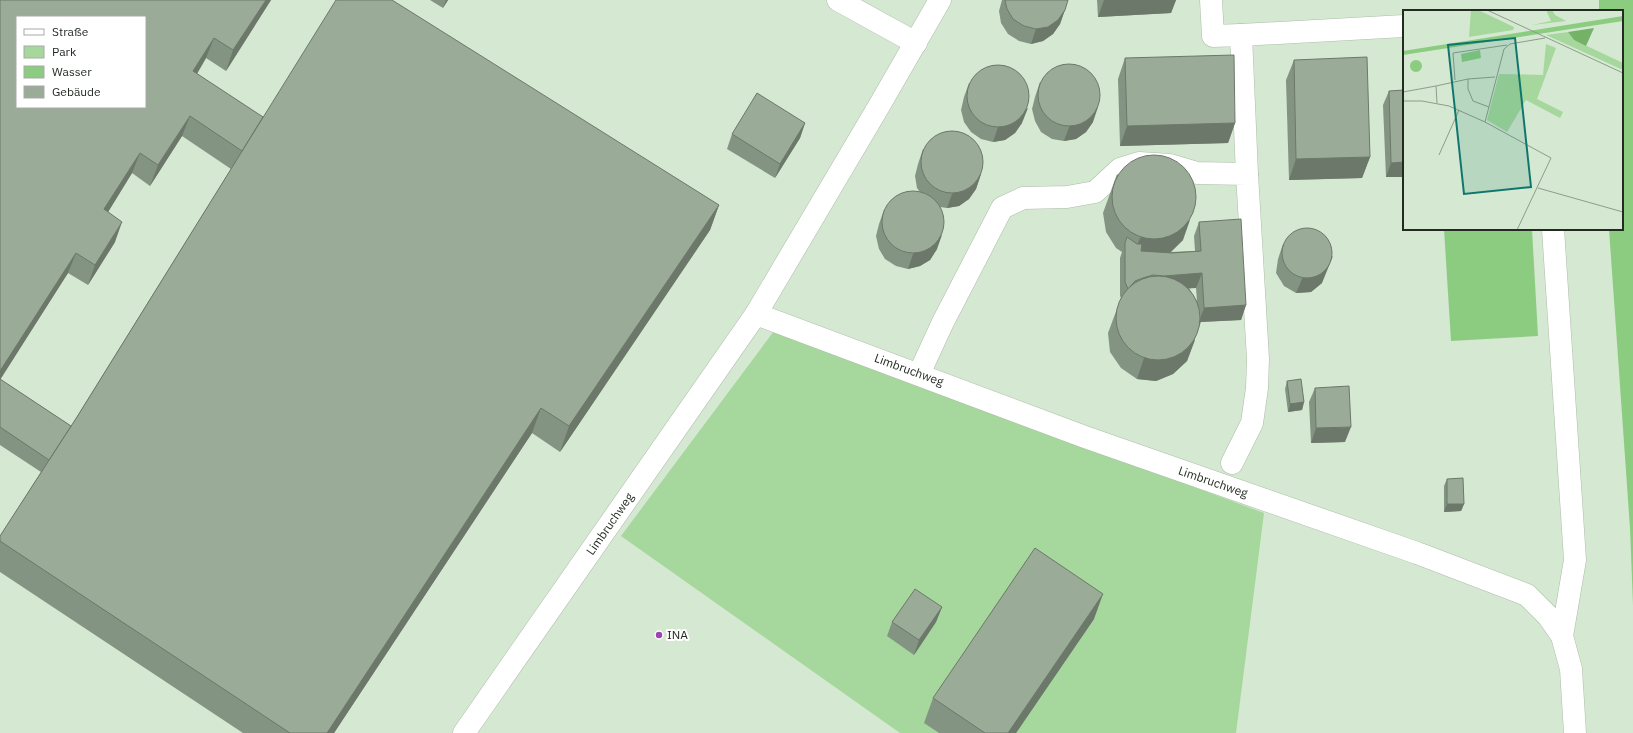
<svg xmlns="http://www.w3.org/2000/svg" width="1633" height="733" font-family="'IBM Plex Sans',sans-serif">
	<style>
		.green { fill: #a6d79c }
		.water { fill: #8ccc80 }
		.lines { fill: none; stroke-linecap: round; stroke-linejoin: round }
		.minor-casing { stroke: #acbea8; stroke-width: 23 }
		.minor { stroke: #fff; stroke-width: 22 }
		.wall { fill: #849482; fill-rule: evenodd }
		.shaded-wall { fill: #6c786a }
		.building { fill: #9aac97; stroke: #6c786a; fill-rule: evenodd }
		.poi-dot { fill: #9e44b0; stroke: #fff; stroke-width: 1.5 }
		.labels { text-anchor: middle; stroke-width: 4; stroke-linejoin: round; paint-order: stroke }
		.street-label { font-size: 12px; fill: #232a22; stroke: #fff }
		.poi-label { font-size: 12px; fill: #232a22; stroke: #fff; text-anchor: start }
		.inset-road { fill: none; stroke: #8e9c8b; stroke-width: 1 }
		.view { fill: #0f766e; fill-opacity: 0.15; stroke: #0f766e; stroke-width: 2 }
		.inset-edge { fill: none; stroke: #232a22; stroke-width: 2 }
	</style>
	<rect width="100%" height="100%" fill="#d5e8d1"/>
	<polygon class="green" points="774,331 1264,513 1236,733 900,733 621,536"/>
	<g class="water">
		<polygon points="1599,0 1633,0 1633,605 1630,528 1609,229 1622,229 1622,11 1599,11"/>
		<polygon points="1444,229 1532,229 1538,336 1451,341"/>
	</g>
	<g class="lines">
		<defs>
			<g id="minor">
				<polyline points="838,0 916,43"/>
				<polyline points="1211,0 1213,36 1241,35 1247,174"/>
				<polyline points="1241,35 1404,26"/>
				<polyline points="1553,229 1575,560 1562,636"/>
				<polyline points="756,314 1085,437 1417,553 1527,595 1548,616 1562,636 1571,669 1575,733"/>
				<polyline points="919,374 943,322 1002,208 1023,198 1067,197 1095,192 1120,169 1139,163 1170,165 1197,173 1247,174 1258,359 1257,388 1252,423 1232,463"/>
				<polyline points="464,733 756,314 879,106 940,0"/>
			</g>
		</defs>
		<use href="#minor" class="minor-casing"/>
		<use href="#minor" class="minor"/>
	</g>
	<g class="wall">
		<path d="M0 0H271L226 71 206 58 197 74 263 117 719 205 710 230 560 452 532 433 334 733H243L0 572V536L41 472 0 445ZM182 136 231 169 71 426 0 379 68 273 88 285 115 242 108 212 132 173 150 186Z"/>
		<polygon points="430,0 448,0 443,8"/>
		<polygon points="1002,0 1068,0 1060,24 1053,34 1043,41 1031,44 1019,41 1008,34 1001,23 999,11"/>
		<polygon points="1097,0 1176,0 1171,13 1098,17"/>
		<polygon points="1125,58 1235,123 1228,143 1120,146 1118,79"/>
		<polygon points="1294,60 1370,157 1362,178 1289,180 1286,80"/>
		<polygon points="1040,82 1093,122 1086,132 1076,139 1064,141 1052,139 1041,132 1035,121 1032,109 1035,97"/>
		<polygon points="969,83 1022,123 1015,133 1005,140 993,142 981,139 971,132 964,122 961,110 964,97"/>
		<polygon points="1389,91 1404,177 1386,177 1383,105"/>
		<polygon points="805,123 800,138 775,178 727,149 732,134"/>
		<polygon points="923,149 981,174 976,189 969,199 959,206 947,208 940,207 937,249 930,260 920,266 908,269 896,266 885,259 879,249 876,236 879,224 884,210 920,192 917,188 915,176 918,164"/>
		<path d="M1117 174 1183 240 1170 252 1195 251 1194 236 1199 222 1246 305 1241 320 1201 322 1187 361 1173 374 1156 381 1137 379 1121 368 1110 352 1108 333 1121 298 1120 296V258L1122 252 1116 248 1106 232 1103 213ZM1189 288H1196L1197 301Z"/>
		<polygon points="1283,244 1322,283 1311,292 1296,293 1284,286 1276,273 1278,259"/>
		<polygon points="1287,381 1304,402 1302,410 1288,412 1285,389"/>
		<polygon points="1315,388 1345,442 1311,443 1309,402"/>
		<polygon points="1447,479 1464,504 1461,511 1444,512 1444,486"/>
		<polygon points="942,607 936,622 914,655 887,636 892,622"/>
		<polygon points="1094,619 1016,733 939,733 924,723 933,698"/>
	</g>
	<g class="shaded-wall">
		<polygon points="266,0 271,0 226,71 233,50"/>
		<polygon points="446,0 448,0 443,8"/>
		<polygon points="1104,0 1176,0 1171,13 1098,17"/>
		<polygon points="1065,10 1060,24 1053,34 1043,41 1031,44 1036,29"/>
		<polygon points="214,38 206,58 186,92 193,71"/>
		<polygon points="1098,107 1093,122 1086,132 1076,139 1064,141 1069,127"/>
		<polygon points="1028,108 1022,123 1015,133 1005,140 993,142 998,127"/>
		<polygon points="190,116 182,136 150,186 158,165"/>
		<polygon points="805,123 800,138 775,178 780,164"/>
		<polygon points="1235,123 1228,143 1120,146 1127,126"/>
		<polygon points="140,153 132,173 97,230 104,209"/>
		<polygon points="1370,157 1362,178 1289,180 1296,159"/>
		<polygon points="1404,162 1404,177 1386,177 1391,163"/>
		<polygon points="981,174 976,189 969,199 959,206 947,208 952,194"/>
		<polygon points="719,205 710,230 560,452 569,426"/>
		<polygon points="1190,220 1183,240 1169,254 1132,258 1140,238"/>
		<polygon points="122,222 115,242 88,285 95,265"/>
		<polygon points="942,235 937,249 930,260 920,266 908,269 913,254"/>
		<polygon points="76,253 68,273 0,380 0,371"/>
		<polygon points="1333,256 1322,283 1311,292 1296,293 1302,279"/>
		<polygon points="1202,273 1196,288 1140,292 1143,278"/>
		<polygon points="1246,305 1241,320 1199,322 1204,308"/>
		<polygon points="1195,340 1187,361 1173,374 1156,381 1137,379 1144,358"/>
		<polygon points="1304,402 1302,410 1288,412 1290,404"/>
		<polygon points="541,408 532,433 334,733 327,733"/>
		<polygon points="1351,427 1345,442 1311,443 1316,428"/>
		<polygon points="1447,504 1464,504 1461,511 1444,512"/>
		<polygon points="1103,594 1094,619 1016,733 1008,733"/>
		<polygon points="942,607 936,622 914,655 919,640"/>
	</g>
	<g class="building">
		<path d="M0 0H266L233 50 214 38 193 71 263 117 242 151 190 116 158 165 140 153 104 209 122 222 95 265 76 253 0 371ZM17 17H145V107H17Z"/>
		<polygon points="336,0 392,0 719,205 569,426 541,408 327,733 290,733 0,541 0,536 77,417"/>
		<polygon points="1005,0 1068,0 1065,10 1058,20 1048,27 1036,29 1024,26 1013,19 1007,9"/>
		<polygon points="1234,55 1235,123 1127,126 1125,58"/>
		<polygon points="1367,57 1370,157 1296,159 1294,60"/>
		<circle cx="1069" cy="95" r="31"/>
		<circle cx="998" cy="96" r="31"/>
		<polygon points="1404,90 1404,162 1391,163 1389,91"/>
		<polygon points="757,93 805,123 780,164 732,134"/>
		<circle cx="952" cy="162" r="31"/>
		<circle cx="1154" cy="197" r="42"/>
		<circle cx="913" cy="222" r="31"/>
		<polygon points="1241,219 1246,305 1204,308 1202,273 1164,276 1153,275 1146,277 1143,278 1135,281 1128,289 1125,282 1125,243 1127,237 1137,244 1142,244 1141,251 1172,253 1201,251 1199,222"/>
		<circle cx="1307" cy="253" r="25"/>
		<circle cx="1158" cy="318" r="42"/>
		<polygon points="0,379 71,426 49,460 0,427"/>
		<polygon points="1301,379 1304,402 1290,404 1287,381"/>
		<polygon points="1349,386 1351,427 1316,428 1315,388"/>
		<polygon points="1463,478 1464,504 1447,504 1447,479"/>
		<polygon points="1035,548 1103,594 1008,733 985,733 933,698"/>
		<polygon points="915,589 942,607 919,640 892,622"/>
	</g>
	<circle class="poi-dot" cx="659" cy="635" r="4"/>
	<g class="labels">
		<g class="street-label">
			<text transform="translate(909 370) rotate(20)" y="4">Limbruchweg</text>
			<text transform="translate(1213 482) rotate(19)" y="4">Limbruchweg</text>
			<text transform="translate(610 524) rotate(-55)" y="4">Limbruchweg</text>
		</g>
		<g class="poi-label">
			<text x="667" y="639">INA</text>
		</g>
	</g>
	<g transform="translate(1403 10)">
		<rect width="220" height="220" fill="#d5e8d1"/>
		<path d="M68 0H75L111 17 110 20 66 27ZM143 0H149L152 5 163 11 129 15 148 11ZM165 22 171 30 220 53V60L143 25ZM143 34 153 38 134 89 160 102 157 108 123 90 104 122 84 110 96 64 140 65Z" fill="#a6d79c"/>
		<path d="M191 18 183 36 171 30 165 22Z" fill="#73b267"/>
		<path d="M220 6V11L0 45V41ZM77 40 78 48 59 52 58 44ZM7 56a6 6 0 1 1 12 0a6 6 0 1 1-12 0Z" fill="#8ccc80"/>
		<path class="inset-road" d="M84 0 220 63M52 70 50 43 104 35M33 76 65 69M0 82 33 76 34 93M0 91H19L46 96 82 112 148 148 114 220M86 97 70 91 65 79V69L92 67M82 112 101 39 107 34 142 28M36 145 56 100M135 178 220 202"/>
		<path class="view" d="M112 28 128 177 61 184 45 35Z"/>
		<rect width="220" height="220" class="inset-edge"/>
	</g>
	<rect x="16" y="16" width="130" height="92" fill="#ffffff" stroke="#a7aaa7"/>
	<rect x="24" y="29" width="20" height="6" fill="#ffffff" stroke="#a7aaa7"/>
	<text x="52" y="36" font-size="12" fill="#232a22">Straße</text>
	<rect x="24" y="46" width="20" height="12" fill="#a6d79c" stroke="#a7aaa7"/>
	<text x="52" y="56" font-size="12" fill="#232a22">Park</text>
	<rect x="24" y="66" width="20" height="12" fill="#8ccc80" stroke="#a7aaa7"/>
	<text x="52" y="76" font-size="12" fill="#232a22">Wasser</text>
	<rect x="24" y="86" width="20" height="12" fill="#9aac97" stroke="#a7aaa7"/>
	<text x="52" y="96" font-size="12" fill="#232a22">Gebäude</text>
</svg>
